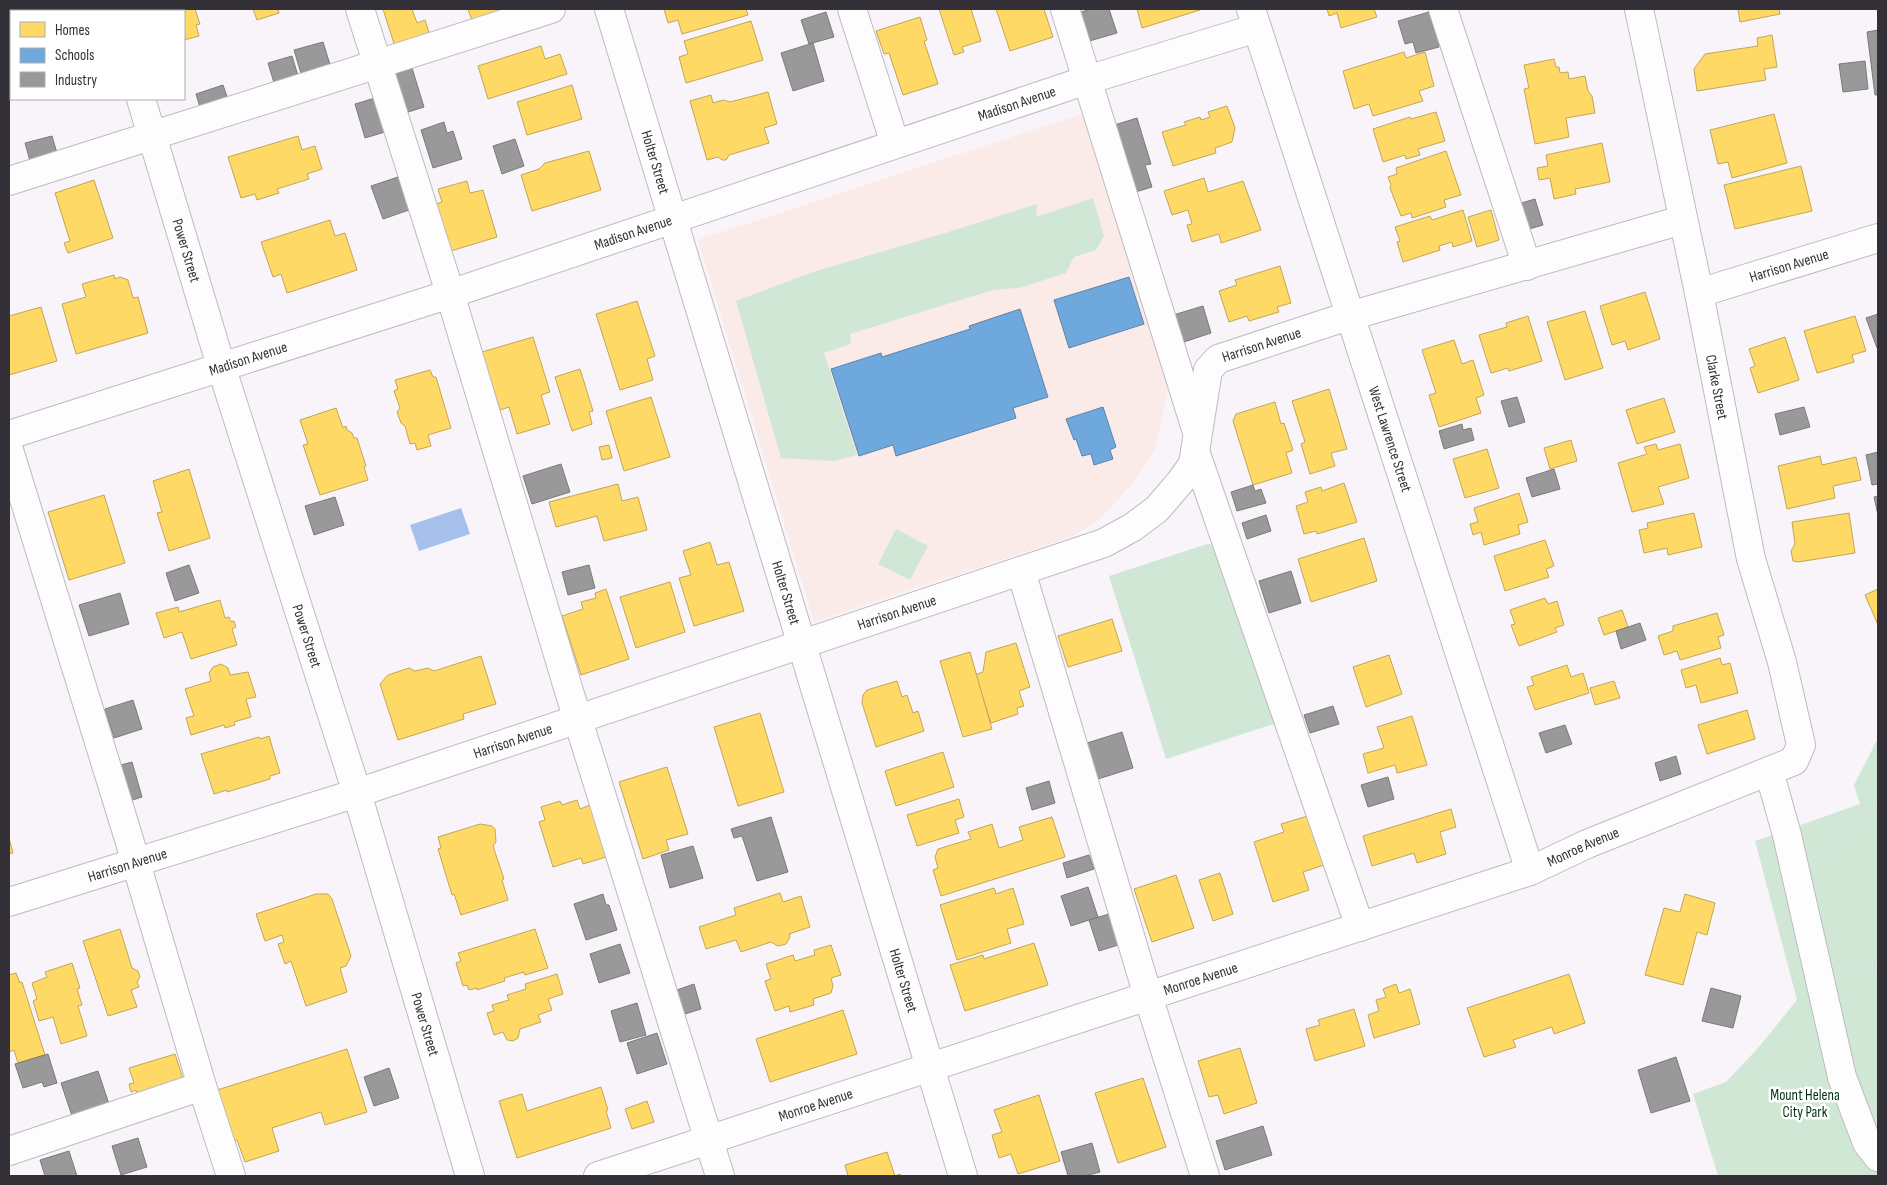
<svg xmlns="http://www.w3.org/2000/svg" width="1887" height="1185" font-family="'Sofia Sans Condensed',sans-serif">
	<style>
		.education { fill: #faebe8 }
		.green { fill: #d1e7d6 }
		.water { fill: #a5c0eb }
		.homes { fill: #ffd966; stroke: #c2a658 }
		.schools { fill: #6fa8dc; stroke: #5d84aa }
		.industry { fill: #999; stroke: #7b7a7c }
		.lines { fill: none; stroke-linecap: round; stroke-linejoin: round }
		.minor-casing { stroke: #bebac0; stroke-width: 30 }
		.path { stroke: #d9d7da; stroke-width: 3; stroke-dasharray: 1 4; stroke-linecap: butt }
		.minor { stroke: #fefdfe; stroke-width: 28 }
		.labels { text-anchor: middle; stroke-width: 5; stroke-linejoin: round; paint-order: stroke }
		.street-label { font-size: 15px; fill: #343037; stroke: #fff }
		.park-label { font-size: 15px; fill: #023313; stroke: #fff }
	</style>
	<rect width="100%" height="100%" fill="#f8f4fa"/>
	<polygon class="education" points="1090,111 1172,372 1155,449 1130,486 1098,521 1073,536 814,622 698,240"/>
	<g class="green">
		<polygon points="1093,198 1104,236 1096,250 1074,257 1066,273 1019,288 993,290 850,334 851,344 824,353 857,455 834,461 781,458 736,301 813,272 945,233 1037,204 1036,217"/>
		<polygon points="896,529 928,546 910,580 878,564"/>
		<polygon points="1207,544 1216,545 1277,723 1166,759 1109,576"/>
		<polygon points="1878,741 1878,1176 1718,1176 1693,1094 1726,1082 1758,1048 1797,1000 1755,841 1860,804 1854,785 1876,742"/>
	</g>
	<polygon class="water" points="461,508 470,534 419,551 410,525"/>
	<g class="homes">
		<polygon points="169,9 195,9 200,24 196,25 199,36 184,40 184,11 170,11"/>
		<polygon points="253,9 278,9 279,13 257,20"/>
		<polygon points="383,9 412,9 417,23 425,20 432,42 397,53"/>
		<polygon points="468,9 497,9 500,19 474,27"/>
		<polygon points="664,9 746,9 748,15 682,34 678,20 668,23"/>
		<polygon points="939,9 971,9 981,41 962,47 964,52 954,55"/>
		<polygon points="996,9 1044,9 1053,37 1010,51"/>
		<polygon points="1137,9 1200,9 1200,10 1142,28"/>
		<polygon points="1327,9 1374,9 1377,17 1341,28 1337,13 1329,16"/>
		<polygon points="1738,9 1779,9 1780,14 1740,22"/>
		<polygon points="920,17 927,40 924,41 938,84 903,95 889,53 884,54 876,31"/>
		<polygon points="751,21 763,60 686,83 679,57 688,54 684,41"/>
		<polygon points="11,22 11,55 9,47 9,23"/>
		<polygon points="1772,35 1777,67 1764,69 1766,80 1697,91 1694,69 1705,54 1758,46 1757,38"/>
		<polygon points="541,46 545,59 560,54 567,74 488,99 478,66"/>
		<polygon points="1404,52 1406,58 1425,52 1434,86 1419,91 1423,101 1373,116 1369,104 1354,109 1343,71"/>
		<polygon points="1554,59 1556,67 1559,67 1560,73 1568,72 1569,79 1585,76 1588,91 1592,96 1595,113 1566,118 1569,137 1535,144 1524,89 1529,88 1524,65"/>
		<polygon points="572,85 582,119 527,135 517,102"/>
		<polygon points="768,92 777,124 764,128 769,143 729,155 726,160 722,160 718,157 707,160 690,101 711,95 713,103 723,100 730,102"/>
		<polygon points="1227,106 1235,128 1232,142 1215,148 1216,153 1173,166 1162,132 1186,125 1184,122 1200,117 1201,120 1210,117 1208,112"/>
		<polygon points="1436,112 1445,141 1418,149 1420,155 1406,159 1405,155 1383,162 1373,129 1410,117 1411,119"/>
		<polygon points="1774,114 1787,163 1732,178 1728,162 1718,164 1710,130"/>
		<polygon points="298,136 302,150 315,146 322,169 307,174 309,179 277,189 279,193 257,200 255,194 241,198 228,157"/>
		<polygon points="1602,143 1610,182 1575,189 1576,194 1554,199 1550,178 1539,180 1537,168 1548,166 1546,155"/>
		<polygon points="589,151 601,190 532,211 521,175 539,169 545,163"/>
		<polygon points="1446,151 1461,195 1444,200 1446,207 1412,218 1411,213 1401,216 1390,188 1391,185 1388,177 1397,174 1396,168"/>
		<polygon points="1801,166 1812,211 1735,229 1724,185"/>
		<polygon points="1204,178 1208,192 1243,181 1261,230 1221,243 1219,234 1192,242 1187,225 1192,224 1188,210 1172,215 1164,191"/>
		<polygon points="94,180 113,238 68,253 64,243 70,241 55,193"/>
		<polygon points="467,181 470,193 483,190 497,237 444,253 430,206 442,202 438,189"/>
		<polygon points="1463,210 1472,241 1453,247 1452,242 1439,246 1440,250 1403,262 1397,242 1400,241 1395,227 1430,216 1432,220"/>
		<polygon points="1491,210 1499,240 1477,247 1468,217"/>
		<polygon points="330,220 335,236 345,233 357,270 287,293 281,274 273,277 261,242"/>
		<polygon points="1280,266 1291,303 1277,307 1279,312 1249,321 1247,316 1229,322 1219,291 1237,285 1235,280"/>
		<polygon points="114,275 115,279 120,277 128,280 133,298 138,297 148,333 76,354 62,304 86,297 82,284"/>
		<polygon points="1645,292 1660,339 1628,350 1625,341 1612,345 1600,306"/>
		<polygon points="637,301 655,356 647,359 653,380 620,390 596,314"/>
		<polygon points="41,307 57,361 9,375 9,316"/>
		<polygon points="1585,311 1603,368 1565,380 1547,322"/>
		<polygon points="1528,316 1542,361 1509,371 1508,368 1491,373 1479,335 1507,327 1506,323"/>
		<polygon points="1855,316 1866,351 1852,355 1854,362 1817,373 1804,331"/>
		<polygon points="533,337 550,392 541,395 550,424 517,434 509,407 500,410 482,352"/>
		<polygon points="1785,337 1799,380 1758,393 1750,368 1755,366 1749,349"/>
		<polygon points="1454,340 1462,364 1473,360 1484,395 1476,398 1481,413 1439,427 1429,395 1436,393 1422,350"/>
		<polygon points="580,369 593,411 589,412 592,424 572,431 555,377"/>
		<polygon points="430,370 433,377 436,377 451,428 428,435 431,446 417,450 415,443 410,444 405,426 401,423 397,412 400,408 394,391 398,389 395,380"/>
		<polygon points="1329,389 1347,449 1331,453 1335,466 1310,474 1301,444 1305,442 1292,401"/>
		<polygon points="651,397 670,457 624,471 606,411"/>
		<polygon points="1664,398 1675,432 1637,444 1626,410"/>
		<polygon points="1275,402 1281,424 1284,423 1293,450 1286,453 1292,473 1253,485 1233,421 1236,414"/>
		<polygon points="336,408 343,428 346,426 347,430 352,433 354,438 357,438 366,466 364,467 368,480 320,495 303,445 308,444 300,420"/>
		<polygon points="1571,440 1577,461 1550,469 1544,448"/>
		<polygon points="1656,444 1658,450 1680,444 1689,478 1658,487 1664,504 1632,512 1618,463 1647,454 1644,447"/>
		<polygon points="609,445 612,458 602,460 599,447"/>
		<polygon points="1487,449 1499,488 1465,498 1453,459"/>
		<polygon points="1820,456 1822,465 1856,457 1861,480 1833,486 1835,498 1787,509 1778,466"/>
		<polygon points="189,469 210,538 169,551 157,513 162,512 153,481"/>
		<polygon points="1344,483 1357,522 1317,534 1316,531 1304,534 1296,506 1308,502 1305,492 1321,487 1322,491"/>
		<polygon points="618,484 622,501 638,497 647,530 604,541 597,516 556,527 549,502"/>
		<polygon points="1519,493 1528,522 1518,525 1520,534 1484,545 1481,532 1473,535 1470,524 1478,522 1474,508"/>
		<polygon points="104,495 125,563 69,580 48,512"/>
		<polygon points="1694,513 1702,547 1668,555 1667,548 1644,553 1639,530 1648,528 1647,523"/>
		<polygon points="1849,513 1855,553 1798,562 1793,561 1791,551 1795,544 1792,522"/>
		<polygon points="1364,538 1377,581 1311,602 1298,559"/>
		<polygon points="1545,540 1554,566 1546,569 1549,577 1505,591 1494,556"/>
		<polygon points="710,542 717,565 729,562 744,611 694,626 679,578 691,575 683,551"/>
		<polygon points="670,582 685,632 636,648 620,597"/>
		<polygon points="606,589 629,659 581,675 562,616 583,609 581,602 596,598 595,593"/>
		<polygon points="1878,589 1878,625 1865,595"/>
		<polygon points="1545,598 1548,604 1557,601 1564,625 1555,628 1557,632 1519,646 1511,625 1515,624 1510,610"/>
		<polygon points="220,600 225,618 229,617 231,622 234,621 236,627 232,629 237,645 191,659 182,632 164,638 156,613 178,607 179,612"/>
		<polygon points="1622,610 1628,627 1604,635 1598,618"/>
		<polygon points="1717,613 1724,635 1718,637 1721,648 1680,660 1677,651 1664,655 1658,636 1673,631 1673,626"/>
		<polygon points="1112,619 1122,651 1068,667 1058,636"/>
		<polygon points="1016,643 1030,687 1019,691 1024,706 1017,708 1018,714 991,723 975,675 983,672 986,652"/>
		<polygon points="970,652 992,729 963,737 940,661"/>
		<polygon points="1389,655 1402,694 1366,707 1353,667"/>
		<polygon points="481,656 496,704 463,714 464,719 398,740 380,684 388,675 409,668 415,671 428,668 434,671"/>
		<polygon points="1720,658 1722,665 1730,663 1738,693 1701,703 1696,685 1686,688 1681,670"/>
		<polygon points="221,664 228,668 230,675 248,672 256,697 246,699 251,717 234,722 235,725 225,728 224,725 191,735 186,718 194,716 185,689 211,681 209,673 213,667"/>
		<polygon points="1567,665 1571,677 1583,673 1589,693 1535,710 1527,687 1534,685 1531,677"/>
		<polygon points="897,681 902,697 907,695 913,713 918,711 924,731 876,747 862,703 863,695 867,690"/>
		<polygon points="1614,681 1620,698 1595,705 1590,688"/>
		<polygon points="1747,710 1755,739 1707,754 1698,725"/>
		<polygon points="760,713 784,792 738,806 714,727"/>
		<polygon points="1412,716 1427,765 1397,773 1395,765 1368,773 1363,754 1384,748 1377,727"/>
		<polygon points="269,736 280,773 270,776 270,779 227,792 227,790 214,794 201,754 259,737 260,739"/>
		<polygon points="943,752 954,787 896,806 885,771"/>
		<polygon points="667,767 688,834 666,840 669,850 643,859 619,782"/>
		<polygon points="959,799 964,817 955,820 959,833 917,846 907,815"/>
		<polygon points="577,800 580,809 590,805 606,857 583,864 581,858 553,867 539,822 545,820 541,807 560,801 562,805"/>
		<polygon points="1451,809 1456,827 1440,832 1446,854 1417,863 1414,853 1372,866 1363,836"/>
		<polygon points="1311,815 1327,864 1303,872 1309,890 1273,902 1254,842 1284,832 1281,824"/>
		<polygon points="1052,817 1065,857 941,896 933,870 938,868 935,857 938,849 971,839 968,832 992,824 999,848 1023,840 1019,827"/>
		<polygon points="480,824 492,826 495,829 496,842 493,846 504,879 502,880 508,900 461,915 454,894 452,895 438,849 441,848 438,837"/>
		<polygon points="9,838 13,853 9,854"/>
		<polygon points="1220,873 1233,914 1213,921 1199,880"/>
		<polygon points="1176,875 1194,928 1152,942 1134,889"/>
		<polygon points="994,888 996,894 1013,888 1024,924 1007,929 1011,943 957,960 940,905"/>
		<polygon points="780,893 783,902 801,896 810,927 789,934 790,937 786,944 778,946 771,942 741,952 736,940 706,949 699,927 736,915 734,908"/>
		<polygon points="316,894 328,894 332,899 351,956 346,966 340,968 347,992 306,1006 291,961 285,964 278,944 284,942 282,935 265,941 256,914"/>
		<polygon points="1685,894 1715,903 1707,935 1697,932 1683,985 1645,975 1664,908 1680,912"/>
		<polygon points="120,929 132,968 138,971 140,977 137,982 139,987 131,990 137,1007 108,1016 83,941"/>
		<polygon points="535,929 548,968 525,975 524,972 504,978 505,981 477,990 477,988 469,990 467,985 463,986 456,963 461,961 458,953"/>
		<polygon points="1034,943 1048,985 965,1011 950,965 983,955 984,959"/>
		<polygon points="831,945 841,975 831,978 833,986 831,993 813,999 814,1005 790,1012 789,1006 775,1011 765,981 771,979 766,964 793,955 795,961 815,955 814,950"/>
		<polygon points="72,963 80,988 77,989 82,1005 78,1006 87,1036 61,1044 53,1017 39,1021 33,1001 37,999 32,983 47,977 45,972"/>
		<polygon points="16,973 20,983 22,982 45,1055 18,1063 14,1050 9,1052 9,975"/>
		<polygon points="557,974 563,994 548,999 552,1010 538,1015 541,1022 520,1029 518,1038 513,1041 507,1040 503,1032 494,1035 487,1013 494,1011 492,1005 509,1000 507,995 526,989 525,984"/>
		<polygon points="1569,974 1585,1023 1554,1034 1552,1027 1513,1040 1516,1047 1484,1057 1467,1008"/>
		<polygon points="1396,984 1399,993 1410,989 1420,1024 1374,1038 1368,1015 1379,1011 1376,1000 1386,997 1383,989"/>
		<polygon points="1354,1009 1365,1046 1315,1061 1306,1029 1320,1025 1318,1020"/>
		<polygon points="843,1010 857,1054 770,1082 756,1039"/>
		<polygon points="1240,1048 1257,1103 1224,1114 1218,1095 1209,1097 1198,1061"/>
		<polygon points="347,1049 367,1112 325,1125 321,1112 272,1128 279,1151 245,1162 237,1140 230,1142 214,1091"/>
		<polygon points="175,1054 184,1082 138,1097 136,1090 131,1092 129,1084 134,1083 129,1068"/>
		<polygon points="1143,1078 1166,1147 1118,1163 1095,1093"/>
		<polygon points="601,1087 608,1110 606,1111 611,1128 517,1158 499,1101 522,1094 527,1111"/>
		<polygon points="1039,1095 1060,1161 1018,1174 1011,1154 999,1158 992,1135 1002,1132 994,1110"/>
		<polygon points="647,1101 654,1122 632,1129 625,1109"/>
		<polygon points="887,1152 895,1176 900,1174 901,1176 848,1176 845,1165"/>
	</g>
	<g class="schools">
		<polygon points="1129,277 1144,324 1069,348 1054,300"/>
		<polygon points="1020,309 1048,397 1013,408 1016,418 896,456 893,445 859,456 831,369 881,353 882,357 970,329 969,326"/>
		<polygon points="1103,407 1116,447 1110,450 1113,459 1094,465 1091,454 1082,456 1076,439 1074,440 1066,419"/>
	</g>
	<g class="industry">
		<polygon points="1091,9 1109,9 1117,33 1086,42 1078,13"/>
		<polygon points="826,12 834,37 809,44 801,20"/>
		<polygon points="1429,12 1434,30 1438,28 1442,42 1438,43 1439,47 1416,53 1413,42 1405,44 1398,21"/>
		<polygon points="1878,30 1878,95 1875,95 1867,32"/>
		<polygon points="323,42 332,71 303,80 294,50"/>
		<polygon points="813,43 824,81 793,91 781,53"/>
		<polygon points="292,56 299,79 275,86 268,63"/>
		<polygon points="1865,61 1868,89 1843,92 1839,64"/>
		<polygon points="412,68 424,107 402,114 390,75"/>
		<polygon points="223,85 230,105 202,114 196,94"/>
		<polygon points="375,98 385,132 365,138 355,104"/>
		<polygon points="1137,118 1151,164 1145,165 1152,187 1129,194 1108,127"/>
		<polygon points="444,122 447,133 453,131 462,159 433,168 421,130"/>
		<polygon points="52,136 59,160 32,168 25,143"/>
		<polygon points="515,139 524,166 502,174 493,146"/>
		<polygon points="398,177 409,210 383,219 371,186"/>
		<polygon points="1535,199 1543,225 1526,230 1518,204"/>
		<polygon points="1203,306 1211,333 1178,344 1170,316"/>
		<polygon points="1878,314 1878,348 1877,348 1866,318"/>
		<polygon points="1517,397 1525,422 1509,427 1501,401"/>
		<polygon points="1804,407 1810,427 1780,435 1775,414"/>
		<polygon points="1462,424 1463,430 1471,428 1474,440 1444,449 1439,431"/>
		<polygon points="1878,452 1878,484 1872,485 1866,455"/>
		<polygon points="561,464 570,492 532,504 523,476"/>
		<polygon points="1554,469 1560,489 1532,497 1526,478"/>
		<polygon points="1253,485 1255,491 1261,489 1266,503 1237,511 1231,492"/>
		<polygon points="1878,496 1878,515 1874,497"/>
		<polygon points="335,497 344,525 314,535 305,506"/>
		<polygon points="1266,515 1271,531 1247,539 1242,523"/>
		<polygon points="189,565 199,593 175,601 166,573"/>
		<polygon points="589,565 595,588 568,595 562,572"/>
		<polygon points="1291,571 1301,603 1269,613 1259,581"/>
		<polygon points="120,593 129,624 89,636 79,605"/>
		<polygon points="1640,623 1646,640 1621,649 1616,631"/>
		<polygon points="133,700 142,729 114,738 105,709"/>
		<polygon points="1333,706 1339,724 1310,733 1304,715"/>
		<polygon points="1565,725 1572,744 1546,753 1539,733"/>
		<polygon points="1122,732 1133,768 1098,779 1087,743"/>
		<polygon points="1676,756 1681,774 1660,781 1655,763"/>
		<polygon points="132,762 142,797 123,803 113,767"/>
		<polygon points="1388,777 1394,799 1368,807 1361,785"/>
		<polygon points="1049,781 1055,803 1032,810 1026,788"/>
		<polygon points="771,817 788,872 757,881 742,836 734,838 731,829"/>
		<polygon points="693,846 703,878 670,888 661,855"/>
		<polygon points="1089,855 1094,869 1067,878 1063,863"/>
		<polygon points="1088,887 1098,917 1071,926 1061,896"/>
		<polygon points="603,894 606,905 609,905 617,930 586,940 574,904"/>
		<polygon points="1119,911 1128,942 1099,951 1089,920"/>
		<polygon points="620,944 630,973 599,983 590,954"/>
		<polygon points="694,984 701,1009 682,1015 674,991"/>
		<polygon points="1711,988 1741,996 1733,1028 1702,1021"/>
		<polygon points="637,1003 646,1035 620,1042 611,1011"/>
		<polygon points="657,1033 667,1064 637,1074 627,1043"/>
		<polygon points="48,1054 57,1083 44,1087 42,1082 23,1088 15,1064"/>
		<polygon points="1676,1057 1690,1101 1651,1113 1638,1070"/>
		<polygon points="389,1068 399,1098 374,1106 364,1077"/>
		<polygon points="98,1071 109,1104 72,1116 61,1083"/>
		<polygon points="1263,1126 1272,1155 1225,1170 1216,1141"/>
		<polygon points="138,1138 147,1167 121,1175 112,1146"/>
		<polygon points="1092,1143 1100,1172 1085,1176 1068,1176 1061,1152"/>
		<polygon points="69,1151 77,1176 45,1176 40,1160"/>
	</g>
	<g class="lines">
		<defs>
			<g id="minor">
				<polyline points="114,9 114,11"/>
				<polyline points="360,9 445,277 569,691 720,1176"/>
				<path id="s1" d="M609 9 963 1176"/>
				<polyline points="852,9 895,144"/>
				<polyline points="1065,9 1196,429"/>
				<path id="s2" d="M1251 9 1530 871"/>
				<polyline points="1443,9 1527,266"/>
				<path id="s3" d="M141 99 221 366 357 793 470 1176"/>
				<polyline points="9,181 551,9"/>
				<path id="s4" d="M1699 293 1878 238"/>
				<path id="s5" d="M9 435 450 294 1087 80 1257 28"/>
				<polyline points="9,450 128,836 202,1086 231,1176"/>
				<polyline points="1195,451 1360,927"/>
				<polyline points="1021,571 1148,996 1205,1176"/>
				<polyline points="1769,771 1787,835 1842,1077 1867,1143 1878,1157"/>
				<path id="s6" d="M9 902 357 793 1104 543 1133 527 1157 509 1181 481 1193 464 1208 370 1218 359 1336 320 1682 220"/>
				<polyline points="9,1151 202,1086"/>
				<path id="s7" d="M598 1176 1530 871 1587 844 1794 761 1801 745 1782 662 1751 559 1699 293 1639 9"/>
			</g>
		</defs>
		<use href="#minor" class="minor-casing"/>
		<g class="path">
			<polyline points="1822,867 1855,824 1878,806"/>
			<polyline points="1844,964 1878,968"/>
		</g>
		<use href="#minor" class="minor"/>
	</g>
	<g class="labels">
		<g class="street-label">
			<text dy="5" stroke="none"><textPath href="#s5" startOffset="1061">Madison Avenue</textPath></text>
			<text dy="5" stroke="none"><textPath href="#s1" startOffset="160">Holter Street</textPath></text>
			<text dy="5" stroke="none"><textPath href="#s5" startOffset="656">Madison Avenue</textPath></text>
			<text dy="5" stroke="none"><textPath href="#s3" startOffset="158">Power Street</textPath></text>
			<text dy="5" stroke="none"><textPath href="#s4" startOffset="94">Harrison Avenue</textPath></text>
			<text dy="5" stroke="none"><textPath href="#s6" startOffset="1429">Harrison Avenue</textPath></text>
			<text dy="5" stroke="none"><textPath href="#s5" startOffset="251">Madison Avenue</textPath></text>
			<text transform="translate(1717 387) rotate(79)" y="5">Clarke Street</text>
			<text dy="5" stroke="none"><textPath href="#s2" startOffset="452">West Lawrence Street</textPath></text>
			<text dy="5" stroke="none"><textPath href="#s1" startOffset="610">Holter Street</textPath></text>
			<text dy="5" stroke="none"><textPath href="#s6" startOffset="934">Harrison Avenue</textPath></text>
			<text dy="5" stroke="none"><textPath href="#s3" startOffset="562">Power Street</textPath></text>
			<text dy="5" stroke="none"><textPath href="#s6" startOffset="529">Harrison Avenue</textPath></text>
			<text dy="5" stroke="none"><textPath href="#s7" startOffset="1039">Monroe Avenue</textPath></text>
			<text dy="5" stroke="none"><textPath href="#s6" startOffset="124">Harrison Avenue</textPath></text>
			<text dy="5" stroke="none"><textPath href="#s7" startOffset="634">Monroe Avenue</textPath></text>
			<text dy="5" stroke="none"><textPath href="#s1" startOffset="1015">Holter Street</textPath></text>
			<text dy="5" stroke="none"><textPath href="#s3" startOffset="968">Power Street</textPath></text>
			<text dy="5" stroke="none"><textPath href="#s7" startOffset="229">Monroe Avenue</textPath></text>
		</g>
		<g class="park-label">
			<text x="1805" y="1100">Mount Helena<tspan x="1805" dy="17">City Park</tspan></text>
		</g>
	</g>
	<rect width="1887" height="1185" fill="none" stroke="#343037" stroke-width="20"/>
	<rect x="10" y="10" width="175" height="90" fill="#ffffff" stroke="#aeacaf"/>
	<rect x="20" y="22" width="25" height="15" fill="#ffd966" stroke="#aeacaf"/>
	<text x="55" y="35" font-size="15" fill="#343037">Homes</text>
	<rect x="20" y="48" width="25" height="15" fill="#6fa8dc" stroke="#aeacaf"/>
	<text x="55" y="60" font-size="15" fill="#343037">Schools</text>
	<rect x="20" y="72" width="25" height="15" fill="#999999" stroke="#aeacaf"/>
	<text x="55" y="85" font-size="15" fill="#343037">Industry</text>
</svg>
